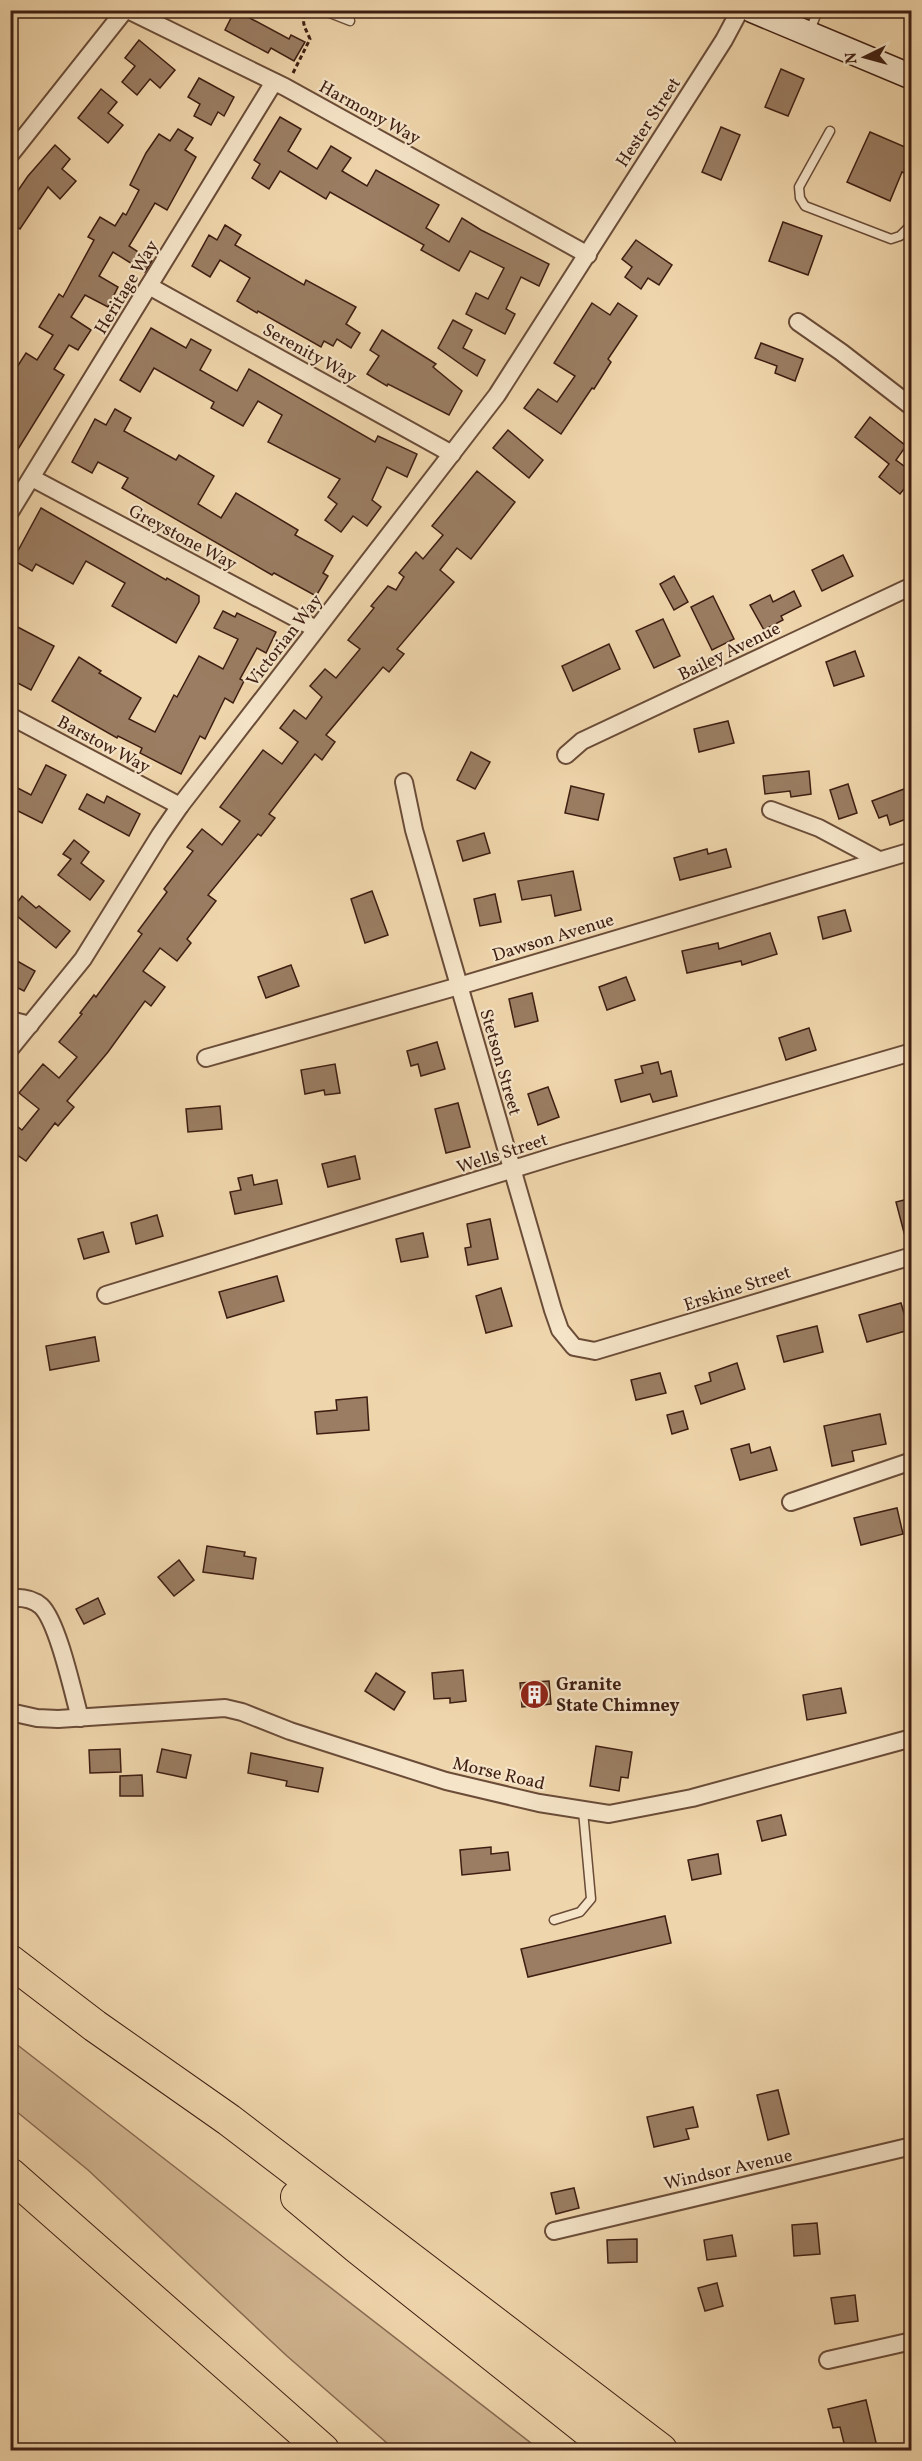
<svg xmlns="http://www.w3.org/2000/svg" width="922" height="2461" font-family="Vollkorn,serif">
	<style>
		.green { fill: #d1b691; stroke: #886a52; stroke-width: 1.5 }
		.building { fill: #9a7d62; stroke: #3e1e12; stroke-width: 1.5 }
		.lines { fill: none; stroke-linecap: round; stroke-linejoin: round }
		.lane-casing { stroke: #6a4c38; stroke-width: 11 }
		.street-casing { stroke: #6a4c38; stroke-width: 20 }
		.secondary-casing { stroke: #3e1e12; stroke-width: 27 }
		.highway-casing { stroke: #3e1e12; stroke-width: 34 }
		.path { stroke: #3e1e12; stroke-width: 3; stroke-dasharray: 4.5 3; stroke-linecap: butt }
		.lane { stroke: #f5e4c8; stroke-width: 8 }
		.street { stroke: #f5e4c8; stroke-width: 16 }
		.secondary { stroke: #f5e4c8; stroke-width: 24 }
		.highway { stroke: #efd5ab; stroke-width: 32 }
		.labels { text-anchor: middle; stroke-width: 4.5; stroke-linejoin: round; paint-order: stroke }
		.street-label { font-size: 18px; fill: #3e1e12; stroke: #f5e4c8 }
		.poi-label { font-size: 18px; font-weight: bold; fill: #3e1e12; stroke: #f5e4c8; text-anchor: start }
	</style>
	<rect width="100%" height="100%" fill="#efd5ab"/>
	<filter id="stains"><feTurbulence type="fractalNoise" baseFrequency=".00333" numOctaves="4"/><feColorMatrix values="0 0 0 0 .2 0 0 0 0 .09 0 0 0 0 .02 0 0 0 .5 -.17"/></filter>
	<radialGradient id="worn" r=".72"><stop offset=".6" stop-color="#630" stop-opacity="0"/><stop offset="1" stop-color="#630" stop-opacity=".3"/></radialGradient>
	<polygon class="green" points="11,2040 540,2450 395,2450 287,2356 88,2170 11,2107"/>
	<g class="building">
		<polygon points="235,10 289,39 291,35 305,42 294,61 271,48 268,53 225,30"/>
		<polygon points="139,40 175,70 160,88 150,79 137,95 122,82 135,66 125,58"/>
		<polygon points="781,69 804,79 788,116 765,107"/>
		<polygon points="199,78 234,97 224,116 218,112 211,125 194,116 200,104 188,97"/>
		<polygon points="101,89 117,102 108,113 123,125 108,143 78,118"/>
		<polygon points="280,117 301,129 288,151 317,169 331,146 351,158 342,171 367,186 376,170 439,205 426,228 449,242 462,218 481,230 549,264 539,286 521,277 506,309 515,314 505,334 466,314 476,293 488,299 504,268 470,251 459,271 421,250 424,245 330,192 326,199 280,171 269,189 252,178 260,164 254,160"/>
		<polygon points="721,127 740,135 721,180 702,172"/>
		<polygon points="178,129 193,138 185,150 196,157 167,210 155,203 129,246 152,261 145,272 113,252 99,276 118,287 108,307 85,295 71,317 91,330 78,350 69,345 54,369 64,375 10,462 10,378 26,353 37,360 53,335 39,327 59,294 63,297 94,240 88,237 100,217 115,226 123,213 126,215 139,190 130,185 146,153 159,134 170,141"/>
		<polygon points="870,132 912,150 912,176 902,172 890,201 847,182"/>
		<polygon points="55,145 70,159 62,169 76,181 60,199 48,187 20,229 10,222 10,202 28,176"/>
		<polygon points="783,222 822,236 808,275 769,261"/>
		<polygon points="225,225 241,235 235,245 304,285 306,280 356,307 346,324 360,333 351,348 337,339 333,346 324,341 321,347 258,311 257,313 237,301 250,278 220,260 210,277 192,266 209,235 217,240"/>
		<polygon points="636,240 672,265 659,285 648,278 641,289 625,277 632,267 622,259"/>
		<polygon points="592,303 610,315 618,303 637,316 608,359 611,362 594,389 592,388 561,434 524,408 538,389 557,402 575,376 554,363"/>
		<polygon points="453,320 472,330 463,348 485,360 477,376 438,348"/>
		<polygon points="151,328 186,348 191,339 211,350 200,370 237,391 249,369 375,442 378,436 417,454 407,477 387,467 372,500 381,507 367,526 353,516 341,532 325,520 337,504 328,497 340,479 268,442 282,415 258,401 243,426 211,408 214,402 154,368 140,392 120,380"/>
		<polygon points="382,330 436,364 433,367 462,391 449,415 388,384 387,386 367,374 379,356 370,350"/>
		<polygon points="761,343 803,359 795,381 775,373 777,366 755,358"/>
		<polygon points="115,409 131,418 124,431 176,460 179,455 214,476 198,504 221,518 236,493 298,530 295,535 333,556 323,573 328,576 316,596 274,573 272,575 122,488 128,478 98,462 92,473 72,462 95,419 106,425"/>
		<polygon points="870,417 906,446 896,460 912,472 912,479 900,494 879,477 889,464 855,437"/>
		<polygon points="508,430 543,460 529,478 493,448"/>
		<polygon points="477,471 515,502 471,559 457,548 440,570 454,582 397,649 404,654 389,672 383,667 326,735 335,742 322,760 315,754 269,814 275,818 261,836 258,834 208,895 216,901 187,939 191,943 177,961 160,948 143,971 165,987 151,1006 145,1001 108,1052 67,1101 74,1107 58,1126 55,1123 26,1161 10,1150 10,1121 22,1130 39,1109 19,1093 43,1064 59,1078 77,1057 59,1042 82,1014 80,1013 94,995 96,997 142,934 138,931 167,892 164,889 193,851 187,847 202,829 222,845 240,821 220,807 263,750 282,764 298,742 280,728 294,710 306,719 322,697 310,686 325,669 336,678 360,649 348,640 374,608 371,606 388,586 396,590 404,577 399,573 416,552 423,559 443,535 432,526"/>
		<polygon points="41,508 166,580 167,578 199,596 199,602 176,643 112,606 125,583 86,561 73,584 36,564 32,571 13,560"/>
		<polygon points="843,555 853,576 822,591 812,570"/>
		<polygon points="674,576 688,602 674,610 660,584"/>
		<polygon points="794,591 801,606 781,616 783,620 764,630 750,605 770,595 773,602"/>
		<polygon points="713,596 734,639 712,650 691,607"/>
		<polygon points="223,611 235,617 237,613 276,632 266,653 257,648 240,679 244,681 233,703 225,698 205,739 200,736 181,774 140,753 142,748 118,736 117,738 52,701 79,657 101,671 99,673 141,698 129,719 155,732 174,695 177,697 199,656 223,669 238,639 214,628"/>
		<polygon points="663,619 680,656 654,668 636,631"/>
		<polygon points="10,623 54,646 31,690 10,679"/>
		<polygon points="609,644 620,669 573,691 562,666"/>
		<polygon points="855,651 864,676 834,686 826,662"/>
		<polygon points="728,721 734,743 699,752 694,729"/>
		<polygon points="471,752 490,762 475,789 457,780"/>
		<polygon points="46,765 66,775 42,823 10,807 10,784 31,795"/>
		<polygon points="809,771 811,794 791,797 790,791 765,794 763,776"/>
		<polygon points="848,784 857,813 839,819 830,790"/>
		<polygon points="571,786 604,794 598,820 565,813"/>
		<polygon points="904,789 912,809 912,817 890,825 887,815 879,818 872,801"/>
		<polygon points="87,794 104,803 107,796 140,814 129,836 79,809"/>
		<polygon points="484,833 490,853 463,861 457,841"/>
		<polygon points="74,840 89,852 81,863 104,881 90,900 58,875 71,859 63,854"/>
		<polygon points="707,849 708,854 726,849 731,867 680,880 674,858"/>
		<polygon points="573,871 581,910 555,916 551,895 522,900 518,881"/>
		<polygon points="372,891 388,935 365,943 351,899"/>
		<polygon points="495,894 501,922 480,926 474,899"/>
		<polygon points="22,896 36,908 39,906 70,931 56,948 11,911"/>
		<polygon points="845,910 851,931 823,939 818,917"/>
		<polygon points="770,933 777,954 742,965 741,961 687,973 682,951 718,943 719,949"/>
		<polygon points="10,957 35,971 24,991 10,984"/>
		<polygon points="291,965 299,986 266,998 258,977"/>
		<polygon points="626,977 635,1000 607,1010 599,987"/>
		<polygon points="532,993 538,1021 515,1027 509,999"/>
		<polygon points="809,1028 816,1050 786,1060 779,1038"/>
		<polygon points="437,1042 445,1069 421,1076 418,1064 411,1066 407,1051"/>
		<polygon points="658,1062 661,1074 671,1071 677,1096 653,1102 650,1094 621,1102 615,1080 643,1073 641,1066"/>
		<polygon points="335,1064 340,1093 325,1095 324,1090 305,1094 301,1070"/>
		<polygon points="548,1087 559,1117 538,1125 528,1094"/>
		<polygon points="458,1103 470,1147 446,1153 435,1109"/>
		<polygon points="220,1106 222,1129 188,1132 186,1109"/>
		<polygon points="355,1156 360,1179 328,1187 322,1164"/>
		<polygon points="252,1175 254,1185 277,1180 282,1204 235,1214 230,1192 241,1190 238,1178"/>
		<polygon points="912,1198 912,1244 907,1244 896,1202"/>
		<polygon points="157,1215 163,1236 136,1244 131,1223"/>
		<polygon points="490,1219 498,1259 468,1265 465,1248 471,1247 467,1224"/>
		<polygon points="103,1232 109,1252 84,1259 78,1239"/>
		<polygon points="423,1233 428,1257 401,1262 396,1239"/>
		<polygon points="277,1276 284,1301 227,1318 219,1292"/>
		<polygon points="501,1288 512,1326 486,1333 476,1296"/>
		<polygon points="901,1303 909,1330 867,1342 859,1315"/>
		<polygon points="817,1326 823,1352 784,1362 777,1336"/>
		<polygon points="95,1337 99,1361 50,1370 46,1346"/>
		<polygon points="737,1363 745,1389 701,1404 695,1386 711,1381 709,1373"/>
		<polygon points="660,1373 666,1393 636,1400 631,1380"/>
		<polygon points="367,1397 369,1430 317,1434 315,1412 337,1410 336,1400"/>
		<polygon points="683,1411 688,1429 672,1434 667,1415"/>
		<polygon points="880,1414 886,1444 852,1451 854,1461 832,1466 824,1426"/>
		<polygon points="749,1444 751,1453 770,1447 777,1470 740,1480 731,1449"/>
		<polygon points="897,1508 903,1534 861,1545 854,1518"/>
		<polygon points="207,1546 245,1552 244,1556 256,1558 253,1579 203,1572"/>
		<polygon points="179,1560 194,1580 174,1596 158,1577"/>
		<polygon points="98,1598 105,1614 84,1624 76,1609"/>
		<polygon points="463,1670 466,1701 450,1703 450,1698 434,1699 432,1673"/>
		<polygon points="376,1673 405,1692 394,1710 365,1691"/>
		<polygon points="549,1681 551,1704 522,1707 520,1683"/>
		<polygon points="841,1688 846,1713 807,1720 803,1695"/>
		<polygon points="596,1746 632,1752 628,1778 621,1777 619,1791 590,1786"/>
		<polygon points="120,1749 121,1772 90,1773 89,1750"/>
		<polygon points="162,1749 191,1755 186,1778 157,1772"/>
		<polygon points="251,1753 323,1768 318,1792 286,1786 287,1781 248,1773"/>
		<polygon points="142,1775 143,1796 120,1796 120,1776"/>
		<polygon points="781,1815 786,1835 762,1841 757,1821"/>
		<polygon points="491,1847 491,1854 508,1852 510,1870 462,1875 460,1850"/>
		<polygon points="718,1854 721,1874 692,1880 688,1860"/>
		<polygon points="665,1916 671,1943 528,1977 521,1949"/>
		<polygon points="778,2090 789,2134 768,2140 757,2095"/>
		<polygon points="693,2107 698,2127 686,2129 689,2139 654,2147 647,2117"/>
		<polygon points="574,2188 579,2208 556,2214 551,2193"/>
		<polygon points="817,2223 820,2254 794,2256 792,2225"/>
		<polygon points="732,2235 736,2256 707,2260 704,2240"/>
		<polygon points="637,2239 637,2262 608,2263 607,2240"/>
		<polygon points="717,2283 723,2306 705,2311 698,2288"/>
		<polygon points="855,2295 858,2321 835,2324 831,2298"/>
		<polygon points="866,2400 878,2451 846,2451 840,2427 833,2428 828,2409"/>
	</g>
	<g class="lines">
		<defs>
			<g id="lane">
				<polyline points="322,10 350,21"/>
				<polyline points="809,33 818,10"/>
				<polyline points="830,131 799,187 800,198 805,206 891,239 900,236 912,224"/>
				<polyline points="554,1920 580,1912 591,1899 583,1811"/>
			</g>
			<g id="street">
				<polyline points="128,10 285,87 588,255"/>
				<polyline points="10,155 125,10"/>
				<polyline points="149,286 452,454"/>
				<polyline points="798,322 841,352 912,407"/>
				<polyline points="32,478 316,629"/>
				<polyline points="10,512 274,82"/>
				<polyline points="10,716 180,806"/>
				<polyline points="566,755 582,741 912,586"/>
				<polyline points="404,782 414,830 553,1310 560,1330 574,1347 595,1351 912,1256"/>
				<polyline points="771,810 819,828 879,860"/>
				<polyline points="10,1020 30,1025"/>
				<polyline points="10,1049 83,959 160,835 180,806 497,395 724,40 740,10"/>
				<polyline points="206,1058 459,986 912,851"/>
				<polyline points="106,1295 565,1153 912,1052"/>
				<polyline points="791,1502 912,1461"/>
				<path d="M10 1598C21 1597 33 1599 41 1606 58 1622 73 1693 80 1718"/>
				<polyline points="10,1712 37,1718 58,1719 225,1708 242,1712 290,1731 446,1781 539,1803 609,1814 692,1798 912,1738"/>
				<polyline points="554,2231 912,2146"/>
				<polyline points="828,2360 912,2341"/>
			</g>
			<polyline id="secondary" points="752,10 912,77"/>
			<g id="highway">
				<polyline points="10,1961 95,2026 229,2120 661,2450"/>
				<polyline points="10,2174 323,2450"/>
				<polyline points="297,2197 358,2248 612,2450"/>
			</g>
		</defs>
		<use href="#lane" class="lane-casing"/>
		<use href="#street" class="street-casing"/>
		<use href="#secondary" class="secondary-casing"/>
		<use href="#highway" class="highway-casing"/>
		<path class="path" d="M293 73 310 39C305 27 300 22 307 10"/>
		<use href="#lane" class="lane"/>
		<use href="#street" class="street"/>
		<use href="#secondary" class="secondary"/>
		<use href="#highway" class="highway"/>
	</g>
	<defs>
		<symbol id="building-disc" viewBox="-11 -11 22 22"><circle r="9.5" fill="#8f2418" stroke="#f5e4c8"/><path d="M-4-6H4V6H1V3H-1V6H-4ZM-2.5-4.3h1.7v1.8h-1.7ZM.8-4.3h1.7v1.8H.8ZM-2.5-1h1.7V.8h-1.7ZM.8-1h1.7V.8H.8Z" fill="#fff"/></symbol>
	</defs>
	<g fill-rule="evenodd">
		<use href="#building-disc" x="518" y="1678" width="33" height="33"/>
	</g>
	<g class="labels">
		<g class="street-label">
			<text transform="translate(370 112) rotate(29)" y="6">Harmony Way</text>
			<text transform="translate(648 122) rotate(-57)" y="6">Hester Street</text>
			<text transform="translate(126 287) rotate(-59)" y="6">Heritage Way</text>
			<text transform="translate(310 353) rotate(29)" y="6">Serenity Way</text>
			<text transform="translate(183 537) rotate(28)" y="6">Greystone Way</text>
			<text transform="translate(284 640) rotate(-52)" y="6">Victorian Way</text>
			<text transform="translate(729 651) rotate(-26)" y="6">Bailey Avenue</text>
			<text transform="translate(104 744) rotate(28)" y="6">Barstow Way</text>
			<text transform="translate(553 937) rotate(-17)" y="6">Dawson Avenue</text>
			<text transform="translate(501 1062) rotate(74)" y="6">Stetson Street</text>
			<text transform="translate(502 1153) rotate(-18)" y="6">Wells Street</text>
			<text transform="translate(737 1288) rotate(-18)" y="6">Erskine Street</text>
			<text transform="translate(499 1773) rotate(13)" y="6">Morse Road</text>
			<text transform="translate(728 2169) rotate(-13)" y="6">Windsor Avenue</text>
		</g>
		<g class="poi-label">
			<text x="556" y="1690">Granite<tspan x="556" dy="21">State Chimney</tspan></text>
		</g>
	</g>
	<rect width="922" height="2461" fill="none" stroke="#efd5ab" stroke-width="36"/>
	<rect x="12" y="12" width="898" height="2437" fill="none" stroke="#3e1e12" stroke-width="3"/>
	<rect x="18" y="18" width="886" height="2425" fill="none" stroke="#3e1e12" stroke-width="1.5"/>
	<g transform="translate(865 57) rotate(265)" stroke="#f5e4c8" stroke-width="4.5" paint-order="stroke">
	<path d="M0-4.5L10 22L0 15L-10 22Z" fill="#3e1e12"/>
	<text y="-9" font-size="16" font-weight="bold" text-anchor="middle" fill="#3e1e12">N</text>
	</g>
	<rect width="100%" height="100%" filter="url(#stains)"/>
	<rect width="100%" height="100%" fill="url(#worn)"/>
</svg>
